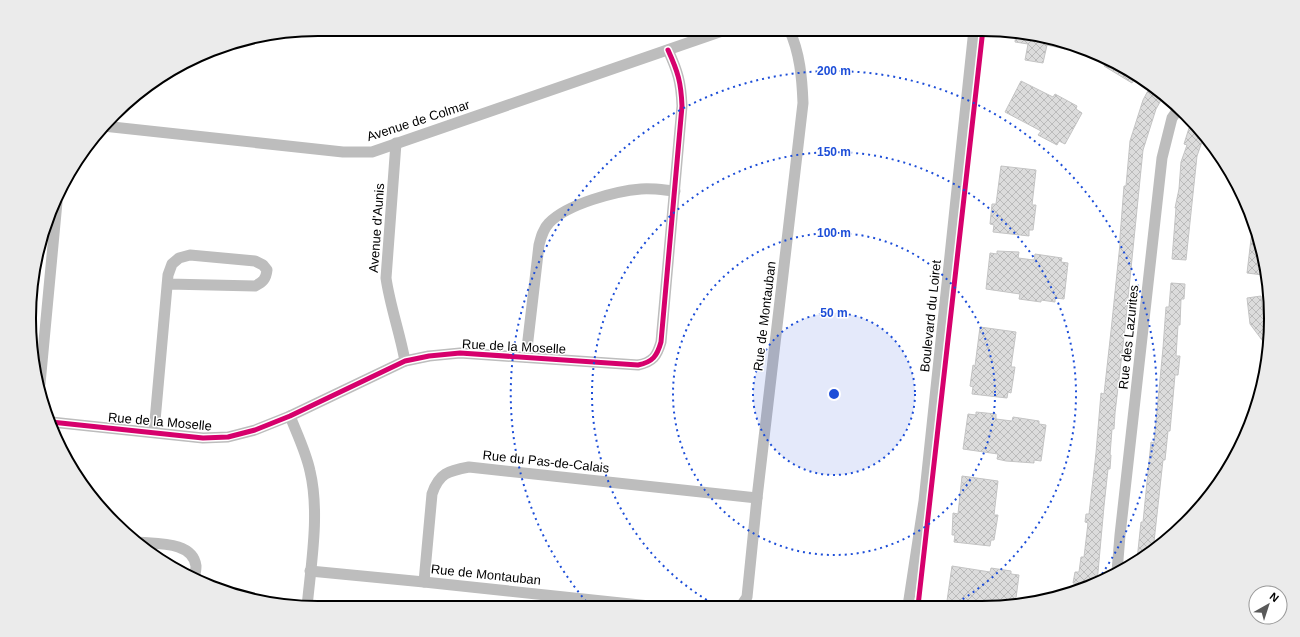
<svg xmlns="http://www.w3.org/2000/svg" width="1300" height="637" font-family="Arial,sans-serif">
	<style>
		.building { fill: url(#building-cross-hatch); stroke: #c4c4c4 }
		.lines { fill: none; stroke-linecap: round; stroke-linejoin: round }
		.minor { stroke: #bdbdbd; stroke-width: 11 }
		.cycleway-casing { stroke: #fff; stroke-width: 8 }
		.cycleway { stroke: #d6006c; stroke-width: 5 }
		.ring { fill: none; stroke: #1d4ed8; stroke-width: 2; stroke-dasharray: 2 4 }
		.labels { text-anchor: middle; stroke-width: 3; stroke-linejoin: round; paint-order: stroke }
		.street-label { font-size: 13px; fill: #000; stroke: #fff }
		.rim { fill: none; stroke: #000; stroke-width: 2 }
		.centre { fill: #1d4ed8; stroke: #fff; stroke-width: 2 }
		.ring-label { font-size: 12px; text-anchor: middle; font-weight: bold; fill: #1d4ed8; stroke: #fff; stroke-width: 3; stroke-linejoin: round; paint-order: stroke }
	</style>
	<defs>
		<pattern id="building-cross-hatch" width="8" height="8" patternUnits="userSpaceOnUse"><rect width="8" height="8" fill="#dcdcdc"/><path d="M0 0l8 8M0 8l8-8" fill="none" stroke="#bbb"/></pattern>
	</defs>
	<rect width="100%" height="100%" fill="#fff"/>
	<g class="building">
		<polygon points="1016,32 1038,35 1067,43 1065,49 1047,45 1043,63 1025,60 1028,44 1015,42"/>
		<polygon points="1108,59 1137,75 1132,83 1104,66"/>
		<polygon points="1021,81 1053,97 1055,94 1077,106 1076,109 1082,113 1065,144 1059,141 1057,145 1038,135 1041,131 1005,112"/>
		<polygon points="1151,85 1164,95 1156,109 1143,150 1125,328 1115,413 1114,429 1112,429 1110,455 1111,455 1110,469 1108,469 1104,506 1097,583 1094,585 1073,583 1075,572 1079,572 1081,557 1084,557 1088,523 1085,522 1086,514 1089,514 1096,453 1101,393 1104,394 1111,331 1120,244 1120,237 1124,186 1126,186 1130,141 1143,100"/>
		<polygon points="1189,128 1202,133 1204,136 1197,156 1186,260 1172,259 1176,208 1175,208 1179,189 1181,162 1187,145 1184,144"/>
		<polygon points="1001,166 1036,170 1032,205 1036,205 1033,230 1029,230 1029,236 993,232 994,225 990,224 992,204 996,204"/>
		<polygon points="1253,222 1265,259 1263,275 1247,273"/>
		<polygon points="997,251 1019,252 1018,258 1034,260 1035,254 1062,258 1061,262 1068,263 1064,299 1055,298 1055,302 1041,300 1041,302 1019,299 1020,294 986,289 990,253 997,254"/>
		<polygon points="1171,283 1185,284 1184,299 1181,299 1180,325 1178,325 1176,356 1180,356 1178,375 1175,375 1170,431 1168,431 1165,460 1163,460 1153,551 1137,560 1141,522 1143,522 1151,442 1154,443 1163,348 1166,307 1169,307"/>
		<polygon points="1261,296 1263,314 1270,324 1268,348 1250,324 1247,298"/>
		<polygon points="980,327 1016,332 1011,367 1015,367 1011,393 1008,392 1007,398 972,394 973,387 970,386 973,365 975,366"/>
		<polygon points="976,412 996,414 996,419 1012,421 1013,417 1039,421 1039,424 1046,425 1041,461 1034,460 1034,463 1006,461 997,459 998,454 963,449 968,414 976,415"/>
		<polygon points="962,476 998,481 994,515 998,515 994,540 991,540 990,546 954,542 955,535 952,535 953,513 958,514"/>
		<polygon points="952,566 990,572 991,568 1011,571 1011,574 1019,575 1015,606 983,606 947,601"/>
	</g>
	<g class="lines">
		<g class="minor">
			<polyline points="103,126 343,152 372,152 728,29"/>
			<path d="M396 143 386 278C390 306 400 333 405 361"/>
			<path d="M526 357 539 245C541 237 543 229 549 223 567 204 616 191 641 189 652 188 664 190 675 191"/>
			<polyline points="40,384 57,202"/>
			<path d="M290 416C297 434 306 452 310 471 320 513 311 564 307 607"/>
			<path d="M51 422 203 438 228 437 255 430 290 416 405 361 429 356 460 353 638 365C653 362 657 356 661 342L682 106C681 82 678 72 668 50"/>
			<path d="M154 432 168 275 172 264 179 258 190 255 255 261 263 265 267 270C266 279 263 282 255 286L168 284"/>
			<path d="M137 542C156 544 193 541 196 566 196 570 195 575 194 579"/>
			<polyline points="310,571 424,582 659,607"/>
			<polyline points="1117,572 1120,535 1162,158 1172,118 1179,108"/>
			<path d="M424 582 432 494C439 473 448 471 469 467L757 498"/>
			<path d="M741 606 747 597 757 498 803 103C802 78 800 53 789 29"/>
			<polyline points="908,606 924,501 974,29"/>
		</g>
		<defs>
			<g id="cycleway">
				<path d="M51 422 203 438 228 437 255 430 290 416 405 361 429 356 460 353 638 365C653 362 657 356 661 342L682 106C681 82 678 72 668 50"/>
				<polyline points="918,606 983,29"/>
			</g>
		</defs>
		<use href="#cycleway" class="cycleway-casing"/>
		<use href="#cycleway" class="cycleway"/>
	</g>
	<circle cx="834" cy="394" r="81" fill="#1d4ed8" fill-opacity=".12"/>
	<g class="ring">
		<circle cx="834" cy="394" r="81"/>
		<circle cx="834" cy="394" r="161"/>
		<path d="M717 606A242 242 0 1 1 951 606"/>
		<path d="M590 606A323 323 0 1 1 1095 584"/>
	</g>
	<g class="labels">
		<g class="street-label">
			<text transform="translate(418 120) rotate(-18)" y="5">Avenue de Colmar</text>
			<text transform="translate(376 228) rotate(-86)" y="5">Avenue d'Aunis</text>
			<text transform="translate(764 316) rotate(-83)" y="5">Rue de Montauban</text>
			<text transform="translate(930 316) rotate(-84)" y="5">Boulevard du Loiret</text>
			<text transform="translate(1128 337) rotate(-84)" y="5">Rue des Lazurites</text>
			<text transform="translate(514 346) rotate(3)" y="5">Rue de la Moselle</text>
			<text transform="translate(160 421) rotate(5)" y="5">Rue de la Moselle</text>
			<text transform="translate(546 461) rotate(6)" y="5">Rue du Pas-de-Calais</text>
			<text transform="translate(486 574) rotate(6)" y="5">Rue de Montauban</text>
		</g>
	</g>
	<path d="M0 0H1300V637H0ZM318 36H982A282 282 0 0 1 1264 318V319A282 282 0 0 1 982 601H318A282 282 0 0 1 36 319V318A282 282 0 0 1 318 36Z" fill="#ebebeb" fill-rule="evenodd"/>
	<path class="rim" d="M318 36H982A282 282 0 0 1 1264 318V319A282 282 0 0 1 982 601H318A282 282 0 0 1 36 319V318A282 282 0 0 1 318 36Z"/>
	<circle cx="834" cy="394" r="6" class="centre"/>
	<g class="ring-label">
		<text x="834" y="75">200 m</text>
		<text x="834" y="156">150 m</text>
		<text x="834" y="237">100 m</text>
		<text x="834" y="317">50 m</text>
	</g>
	<g transform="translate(1268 605) rotate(39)"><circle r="19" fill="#ffffff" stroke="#999999"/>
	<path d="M0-3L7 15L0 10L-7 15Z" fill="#595959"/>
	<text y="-6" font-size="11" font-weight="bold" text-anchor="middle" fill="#000000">N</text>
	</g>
</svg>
